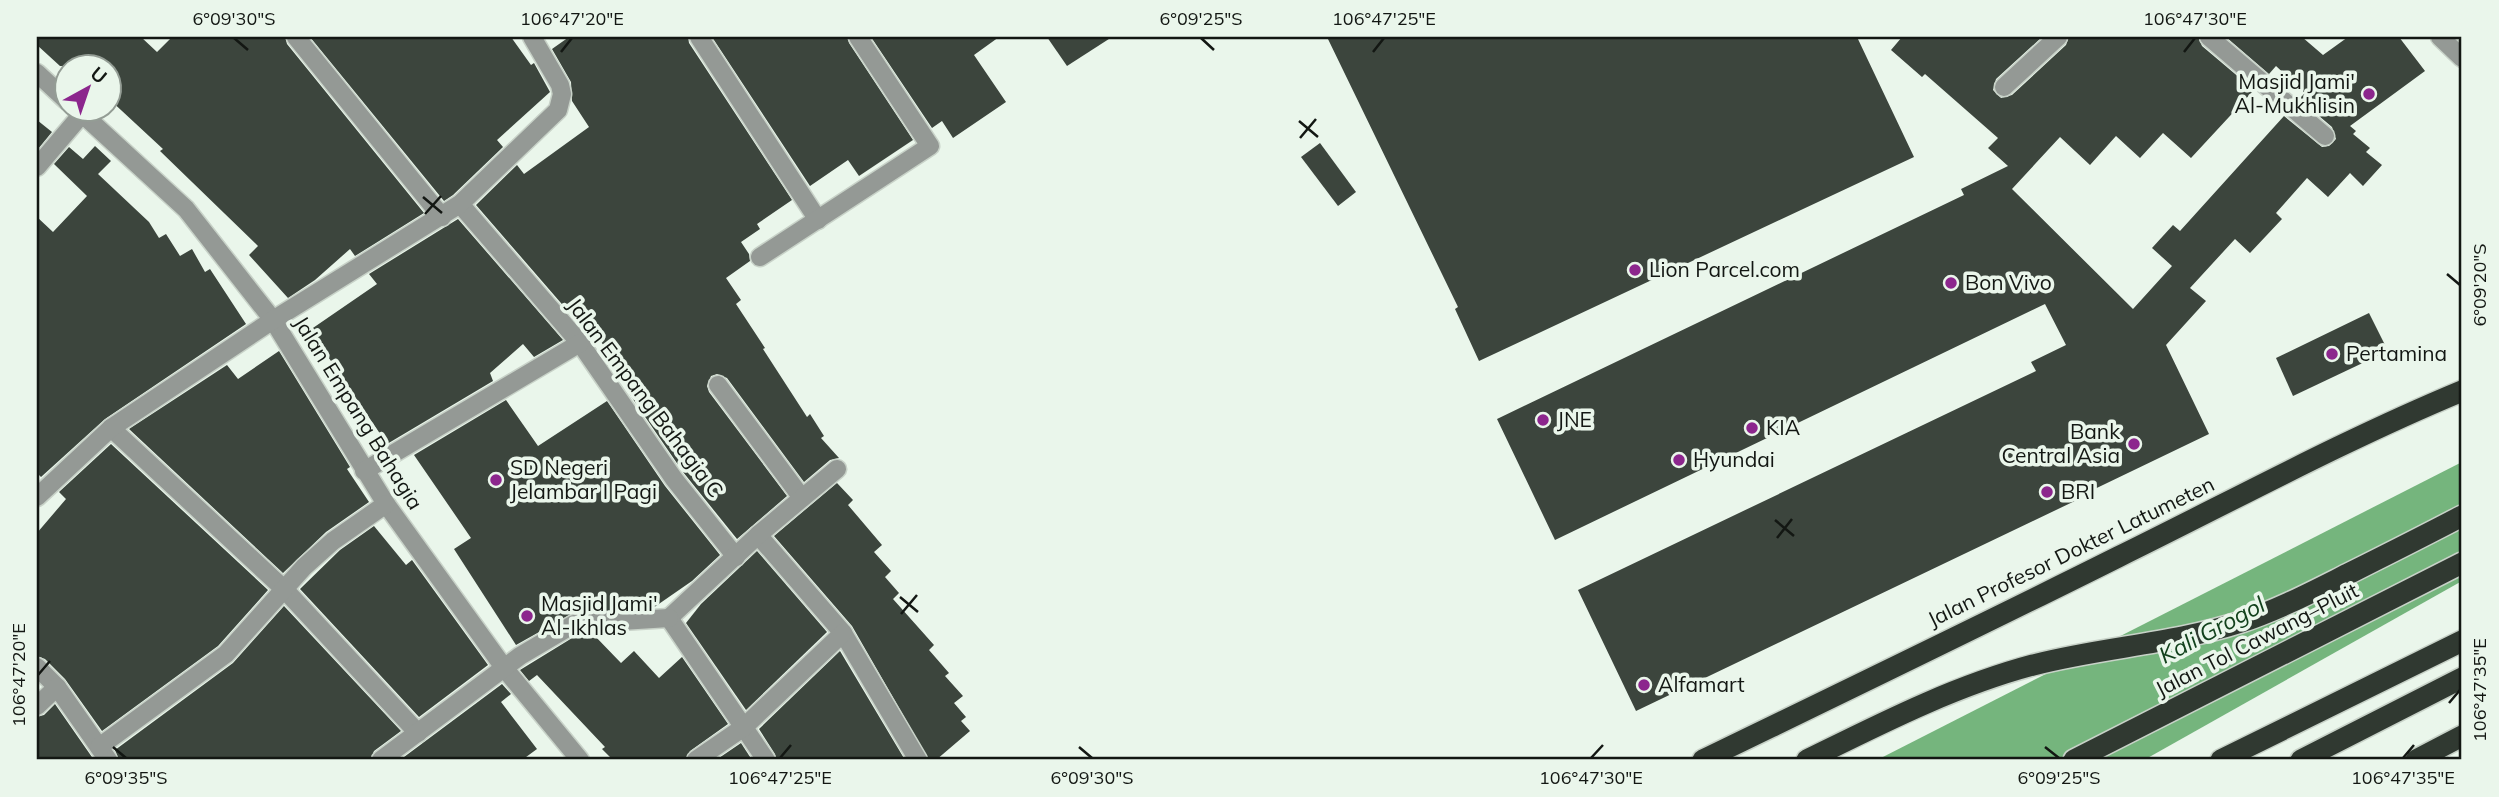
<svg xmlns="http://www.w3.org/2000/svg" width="2499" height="797" font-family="Mulish,sans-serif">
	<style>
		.water { fill: #75b57d }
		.building { fill: #3c453d }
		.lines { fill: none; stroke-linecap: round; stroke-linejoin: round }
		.minor-casing { stroke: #c8d2c8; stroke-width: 21 }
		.highway-casing { stroke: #c8d2c8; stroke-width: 24 }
		.minor { stroke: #949995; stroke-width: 18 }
		.highway { stroke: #303931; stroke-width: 21 }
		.ticks { fill: none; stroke: #131713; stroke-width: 2.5 }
		.poi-dot { fill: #8c268d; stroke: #eaf6eb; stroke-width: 2.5 }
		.labels { text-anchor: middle; stroke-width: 7; stroke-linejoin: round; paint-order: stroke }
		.poi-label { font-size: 21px; fill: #131713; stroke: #eaf6eb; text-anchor: start }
		.street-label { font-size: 21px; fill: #131713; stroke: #eaf6eb }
		.water-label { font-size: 23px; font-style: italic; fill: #12411c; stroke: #eaf6eb }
		.neatline { fill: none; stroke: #131713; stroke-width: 2.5 }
		.ticks-label { font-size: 18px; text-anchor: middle; fill: #131713 }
	</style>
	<rect width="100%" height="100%" fill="#eaf6eb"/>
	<polygon class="water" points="2462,462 2462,581 2144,760 1877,760"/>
	<g class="building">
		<polygon points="37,37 141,37 157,52 172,37 285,37 287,44 424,213 355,256 350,249 315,280 288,298 249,255 258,246 160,151 163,149 108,98 108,66 60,66 37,45"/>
		<polygon points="310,37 511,37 531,65 534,63 550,92 497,140 503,147 453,195 444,201"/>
		<polygon points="569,37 688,37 689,43 792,200 757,224 760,229 741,242 749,254 750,261 726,278 741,300 736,304 765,348 763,349 807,417 810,414 824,436 821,438 839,458 830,460 804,482 727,378 717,374 711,376 707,386 709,392 787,496 737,539 683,472 626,389 633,384 598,338 583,323 580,325 476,205 517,165 524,174 589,127 572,101 571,82 552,49"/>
		<polygon points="712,37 847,37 849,43 913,140 859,176 848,160 810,186"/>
		<polygon points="871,37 999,37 974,55 1006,102 953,138 942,121 932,128"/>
		<polygon points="1047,37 1112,37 1067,66"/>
		<polygon points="1327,37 1857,37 1914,157 1479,361 1455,309 1458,307"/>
		<polygon points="1902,37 2042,37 1996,79 1993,90 2001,98 2012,95 2066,45 2069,37 2198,37 2202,46 2254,90 2191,158 2163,133 2140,158 2116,136 2090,165 2060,137 2012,189 2133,309 2172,266 2152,248 2173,225 2180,231 2284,116 2322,147 2329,146 2336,139 2332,127 2299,99 2305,93 2276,66 2269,74 2226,37 2302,37 2323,55 2348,37 2399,37 2425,71 2350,126 2356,131 2353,134 2370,148 2366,152 2382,165 2363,186 2350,173 2328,197 2307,178 2276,213 2282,219 2250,253 2235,239 2190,288 2206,301 2166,345 2209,434 2078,497 2079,499 1636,711 1578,590 2036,371 2031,362 2066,345 2045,304 1555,540 1497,419 1964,195 1961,189 2008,166 1988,148 1998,138 1925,74 1922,77 1891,50"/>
		<polygon points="37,120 52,132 38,149 37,148"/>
		<polygon points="1320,143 1356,192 1338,206 1301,157"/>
		<polygon points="95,146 111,161 98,174 149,222 159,238 166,234 180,256 192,249 205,272 210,269 246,324 105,419 41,477 37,473 37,217 53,232 87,196 54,164 69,147 83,159"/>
		<polygon points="458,219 563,340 534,357 523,344 490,373 493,381 387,444 310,330 377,284 369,274"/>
		<polygon points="2369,313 2388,351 2293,396 2276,358"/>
		<polygon points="279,351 350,467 347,469 369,502 326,532 283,573 129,429 227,365 238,379"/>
		<polygon points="506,400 538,446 607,401 665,486 720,555 692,581 653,608 640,608 637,605 617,610 573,613 516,645 454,549 471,538 414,455"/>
		<polygon points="111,444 268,590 218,646 102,731 65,679 45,659 37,656 37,533 66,499 59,492"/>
		<polygon points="837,483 853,500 848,505 882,545 874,552 891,571 885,577 899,593 893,599 934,645 929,650 949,673 945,676 963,696 954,703 966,717 961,721 970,731 936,760 929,760 852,626 774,536"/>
		<polygon points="374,526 406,565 412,560 488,665 419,717 300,589 340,550"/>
		<polygon points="757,551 827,632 746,710 686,623 701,604"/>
		<polygon points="284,606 401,731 374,751 370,760 119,760 115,750 233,663"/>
		<polygon points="593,634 621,663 634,651 659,678 682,657 728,724 690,751 685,760 613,760 602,749 605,747 537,675 529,681 520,670 577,635"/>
		<polygon points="840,651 905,760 777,760 775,754 759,729"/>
		<polygon points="502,684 511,694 501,702 537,749 522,760 400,760"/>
		<polygon points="55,704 94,760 37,760 37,717 44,715"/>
		<polygon points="741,743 752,760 716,760"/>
	</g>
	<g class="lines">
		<defs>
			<g id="minor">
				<polyline points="296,37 442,217"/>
				<polyline points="699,37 818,220"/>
				<polyline points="2209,37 2325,136"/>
				<polyline points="2440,37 2462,58"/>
				<polyline points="37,73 66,100"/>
				<polyline points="2004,87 2058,37"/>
				<polyline points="76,108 186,209 273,320 386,504 505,669 580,760"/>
				<polyline points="37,167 82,114"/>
				<polyline points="460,204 580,343 674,479 736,557"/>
				<polyline points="760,257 930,146 858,37"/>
				<polyline points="718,385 802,498"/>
				<polyline points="111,428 285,590 418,733"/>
				<polyline points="364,471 580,343"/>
				<polyline points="37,497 111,428 273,320 460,204 558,110 562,94 560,85 532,37"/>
				<polyline points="758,535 843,633 918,760"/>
				<polyline points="669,618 758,535 837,469"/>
				<polyline points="669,618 766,760"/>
				<polyline points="37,667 57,687 108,760"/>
				<polyline points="37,706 57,687"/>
				<polyline points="99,747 226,654 304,567 333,541 386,504"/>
				<polyline points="381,760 520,656 574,624 669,618"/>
				<polyline points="696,760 744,727 843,633"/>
			</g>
			<g id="highway">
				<path d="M1703 760C1841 693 1980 626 2118 557 2232 501 2344 440 2462 391"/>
				<path d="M1807 760C1880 724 1954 686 2033 665 2102 647 2173 644 2241 622 2278 610 2314 591 2348 574 2386 555 2424 536 2462 516"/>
				<polyline points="2074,760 2462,563"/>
				<polyline points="2221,760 2462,641"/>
				<polyline points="2301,760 2462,678"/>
				<polyline points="2416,760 2462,736"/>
			</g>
		</defs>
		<use href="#minor" class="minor-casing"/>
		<use href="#highway" class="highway-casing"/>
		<use href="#minor" class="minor"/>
		<use href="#highway" class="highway"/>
	</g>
	<path class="ticks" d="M234 38 248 50M1201 38 1214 50M561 52 572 38M1373 52 1384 38M2184 52 2195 38M1299 121 1318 137M1300 138 1316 119M423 197 442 213M425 214 441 196M2447 274 2460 285M1775 520 1794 536M1777 538 1792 519M900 597 918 612M901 614 917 595M38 675 50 661M2449 703 2460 690M113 747 126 758M1079 747 1092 758M2045 747 2059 758M780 758 791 745M1591 758 1603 745M2403 758 2414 745"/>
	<g class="poi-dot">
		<circle cx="2369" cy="94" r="7"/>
		<circle cx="1635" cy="270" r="7"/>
		<circle cx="1951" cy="283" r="7"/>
		<circle cx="2332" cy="354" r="7"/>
		<circle cx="1543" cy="420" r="7"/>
		<circle cx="1752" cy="428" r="7"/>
		<circle cx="2134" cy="444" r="7"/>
		<circle cx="1679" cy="460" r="7"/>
		<circle cx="496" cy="480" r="7"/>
		<circle cx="2047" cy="492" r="7"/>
		<circle cx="527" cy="616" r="7"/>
		<circle cx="1644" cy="685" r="7"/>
	</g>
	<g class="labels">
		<g class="poi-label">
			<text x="2355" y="89" text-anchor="end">Masjid Jami'<tspan x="2355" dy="24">Al-Mukhlisin</tspan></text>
			<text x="1649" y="277">Lion Parcel.com</text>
			<text x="1965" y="290">Bon Vivo</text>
			<text x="2346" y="361">Pertamina</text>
			<text x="1557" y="427">JNE</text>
			<text x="1766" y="435">KIA</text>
			<text x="2120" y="439" text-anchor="end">Bank<tspan x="2120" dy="24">Central Asia</tspan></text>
			<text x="1693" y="467">Hyundai</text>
			<text x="510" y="475">SD Negeri<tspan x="510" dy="24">Jelambar I Pagi</tspan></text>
			<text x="2061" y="499">BRI</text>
			<text x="541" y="611">Masjid Jami'<tspan x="541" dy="24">Al-Ikhlas</tspan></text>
			<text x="1658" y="692">Alfamart</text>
		</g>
		<g class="street-label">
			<text transform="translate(645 398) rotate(53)" y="7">Jalan Empang Bahagia C</text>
			<text transform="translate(358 413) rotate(58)" y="7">Jalan Empang Bahagia</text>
			<text transform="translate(2071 552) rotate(-26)" y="7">Jalan Profesor Dokter Latumeten</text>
			<text transform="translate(2257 640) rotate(-27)" y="7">Jalan Tol Cawang–Pluit</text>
		</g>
		<g class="water-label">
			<text transform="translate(2212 630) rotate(-28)" y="8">Kali Grogol</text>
		</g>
	</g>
	<rect width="2499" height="797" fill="none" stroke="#eaf6eb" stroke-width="77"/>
	<g transform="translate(88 88) rotate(40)"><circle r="33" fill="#eaf6eb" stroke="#949d95" stroke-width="2"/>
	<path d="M0-5L12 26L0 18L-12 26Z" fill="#8c268d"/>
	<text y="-10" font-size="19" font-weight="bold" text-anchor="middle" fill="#131713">U</text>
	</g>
	<rect x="38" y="38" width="2422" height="720" class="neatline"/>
	<g class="ticks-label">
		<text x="234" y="25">6°09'30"S</text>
		<text x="572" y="25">106°47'20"E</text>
		<text x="1201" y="25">6°09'25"S</text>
		<text x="1384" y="25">106°47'25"E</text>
		<text x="2195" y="25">106°47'30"E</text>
		<text transform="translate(2480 285) rotate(-90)" y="6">6°09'20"S</text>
		<text transform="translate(19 675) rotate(-90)" y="6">106°47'20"E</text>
		<text transform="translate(2480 690) rotate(-90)" y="6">106°47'35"E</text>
		<text x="126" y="784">6°09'35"S</text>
		<text x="780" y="784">106°47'25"E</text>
		<text x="1092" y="784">6°09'30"S</text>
		<text x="1591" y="784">106°47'30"E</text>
		<text x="2059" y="784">6°09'25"S</text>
		<text x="2403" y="784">106°47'35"E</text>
	</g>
</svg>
